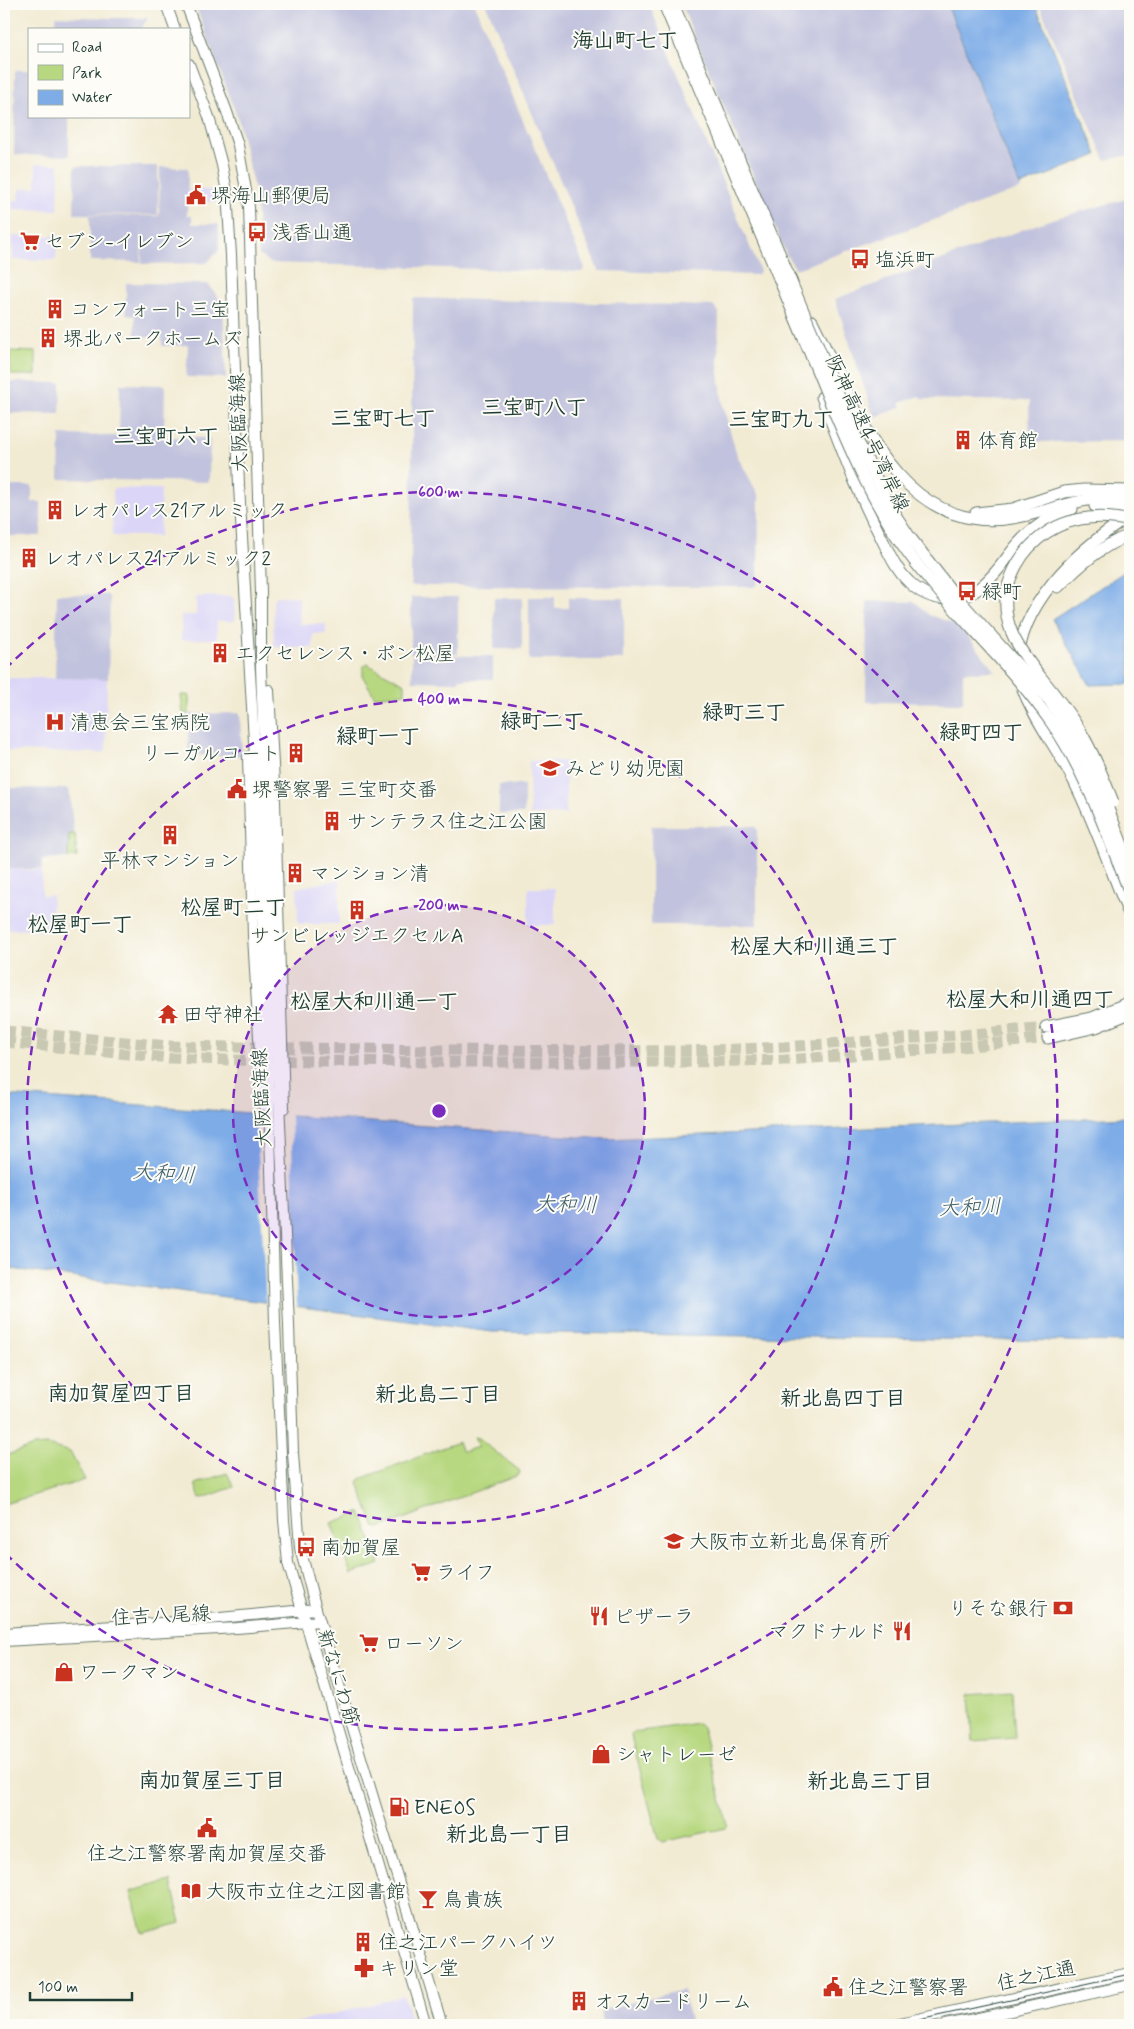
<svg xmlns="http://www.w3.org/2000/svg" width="1134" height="2029" font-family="Mynerve,'Klee One',sans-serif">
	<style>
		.built { fill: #dbd6f7 }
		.industrial { fill: #c1c2dd }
		.green { fill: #b7d880; stroke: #6b8a5a }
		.water { fill: #7dace7; stroke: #4e748e }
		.pier { fill: #f2ebd3 }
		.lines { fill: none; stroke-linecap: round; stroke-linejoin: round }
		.highway-tunnel { stroke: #c8c8b3; stroke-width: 11; stroke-dasharray: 11 5.5; stroke-linecap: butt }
		.primary-casing { stroke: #697a6c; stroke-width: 12 }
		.highway-casing { stroke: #697a6c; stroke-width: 13 }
		.primary { stroke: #fff; stroke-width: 10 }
		.highway { stroke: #fff; stroke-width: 11 }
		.tram { stroke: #1f3d34; stroke-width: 1 }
		.highway-bridge-casing { stroke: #697a6c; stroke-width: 13; stroke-linecap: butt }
		.highway-bridge { stroke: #fff; stroke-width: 11 }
		.ring { fill: none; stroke: #7b2cbf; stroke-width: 2.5; stroke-dasharray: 9 6 }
		.labels { text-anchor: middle; stroke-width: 4; stroke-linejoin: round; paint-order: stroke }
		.poi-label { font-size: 20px; fill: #1f3d34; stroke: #fdfcf7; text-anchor: start }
		.street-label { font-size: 20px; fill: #1f3d34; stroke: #fdfcf7 }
		.neighbourhood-label { font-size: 21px; font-weight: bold; fill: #1f3d34; stroke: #fdfcf7 }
		.water-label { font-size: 21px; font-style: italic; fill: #3b5e6a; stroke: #fdfcf7 }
		.centre { fill: #7b2cbf; stroke: #fdfcf7; stroke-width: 2.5 }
		.ring-label { font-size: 15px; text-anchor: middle; font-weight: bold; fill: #7b2cbf; stroke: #fdfcf7; stroke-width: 4; stroke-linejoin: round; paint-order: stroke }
	</style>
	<rect width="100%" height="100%" fill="#fdfcf7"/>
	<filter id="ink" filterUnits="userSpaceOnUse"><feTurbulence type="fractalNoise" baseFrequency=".02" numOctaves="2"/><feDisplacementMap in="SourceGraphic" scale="10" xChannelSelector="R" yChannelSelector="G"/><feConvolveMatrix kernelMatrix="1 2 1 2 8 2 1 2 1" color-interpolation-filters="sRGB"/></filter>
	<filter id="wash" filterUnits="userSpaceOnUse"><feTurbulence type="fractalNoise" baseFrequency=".0096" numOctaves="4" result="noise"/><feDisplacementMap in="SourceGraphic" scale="20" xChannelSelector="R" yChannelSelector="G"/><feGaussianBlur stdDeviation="1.12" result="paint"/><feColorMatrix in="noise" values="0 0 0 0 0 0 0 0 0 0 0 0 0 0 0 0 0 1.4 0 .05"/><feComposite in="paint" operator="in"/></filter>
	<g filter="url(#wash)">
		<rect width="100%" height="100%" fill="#f2ebd3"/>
		<g class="built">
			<polygon points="36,164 59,164 58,210 13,209 13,200 19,200 19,189 36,187"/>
			<polygon points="187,190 214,190 216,202 187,202"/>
			<polygon points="13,236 57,236 56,260 13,260"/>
			<polygon points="113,488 161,489 160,536 112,536"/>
			<polygon points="230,596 234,599 235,621 217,621 217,639 181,640 181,615 196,615 196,597"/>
			<polygon points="276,596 299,597 300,624 326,624 326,634 313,634 313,648 274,647 273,601"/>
			<polygon points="4,678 107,678 106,750 102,753 7,751 4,749"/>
			<polygon points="529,761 566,761 566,814 530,815"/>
			<polygon points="4,869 42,870 42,896 52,895 51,931 4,929"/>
			<polygon points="340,879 339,924 298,924 297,888"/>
			<rect x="528" y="888" width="27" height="37"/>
			<polygon points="403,1995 413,2025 286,2025 359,2008"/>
		</g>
		<g class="industrial">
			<polygon points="195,4 474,4 585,268 582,272 270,263 259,255 256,197 238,119"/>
			<polygon points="486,4 649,4 760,271 757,275 600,271 598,270"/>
			<polygon points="681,4 947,4 1021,189 796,269 787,256"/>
			<polygon points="1039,4 1130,4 1130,155 1105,160"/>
			<polygon points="56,16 110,18 148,18 141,29 111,29 110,25 110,29 55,29"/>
			<polygon points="18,70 29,70 29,116 81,116 69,117 69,156 17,155 14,152 15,72"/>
			<polygon points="75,166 158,166 158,215 74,214"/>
			<polygon points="160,167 188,168 187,216 192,216 192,224 219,224 219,250 207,263 142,264 142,218 141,262 90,261 90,215 159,216"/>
			<polygon points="1130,198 1130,441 1030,442 1029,401 922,399 919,396 900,403 902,407 874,417 835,299 1049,220"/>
			<polygon points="126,283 208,284 223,303 226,378 186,377 188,345 162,346 162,337 135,337 135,316 126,315"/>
			<polygon points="413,298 713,306 719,312 718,363 723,406 737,455 759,496 758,584 754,587 411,586"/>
			<polygon points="12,382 61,383 60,414 9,413 10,384"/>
			<polygon points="120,384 165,385 164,437 210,438 209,482 59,479 60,435 119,436"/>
			<polygon points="9,486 32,486 32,502 41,502 41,536 5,536 6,488"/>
			<polygon points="57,594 107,595 110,598 108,679 55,678"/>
			<rect x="411" y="597" width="47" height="57"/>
			<polygon points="529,597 555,597 555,608 568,608 568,598 624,598 624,660 529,660"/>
			<rect x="494" y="598" width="28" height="51"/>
			<polygon points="867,601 915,602 929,615 959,625 995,671 963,672 963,703 866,702"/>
			<polygon points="412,655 493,656 493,679 459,679 459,682 412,681"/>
			<polygon points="240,713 242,756 188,755 189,714"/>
			<rect x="499" y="785" width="25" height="29"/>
			<polygon points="4,788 69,789 74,834 69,834 68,858 42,860 42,869 4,869"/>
			<polygon points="651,826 754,826 757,829 757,925 651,925"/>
			<polygon points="683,1990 691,2025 604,2025 600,2010"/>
		</g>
		<g class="green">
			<polygon points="10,351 36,352 36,375 12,375 10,373"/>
			<polygon points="367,664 405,684 405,693 375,697 363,677 363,667"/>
			<polygon points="181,695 189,695 189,714 183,714"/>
			<polygon points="69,834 75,834 77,857 68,858"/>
			<polygon points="474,1437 478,1438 520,1471 519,1475 379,1528 375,1527 358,1483 360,1479 458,1442 462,1452 478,1447"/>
			<polygon points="47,1445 70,1452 85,1480 4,1504 4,1456 34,1446"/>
			<polygon points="227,1473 234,1487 200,1499 195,1484"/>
			<polygon points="361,1512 380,1564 351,1574 331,1523"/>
			<polygon points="1012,1691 1015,1738 973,1741 970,1694"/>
			<polygon points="698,1723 702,1727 728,1825 726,1828 662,1842 658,1839 631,1736 634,1732"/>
			<polygon points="171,1881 181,1923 142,1933 131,1891"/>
		</g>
		<g class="water">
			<polygon points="947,4 1035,4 1097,155 1020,186"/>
			<polygon points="1130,568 1130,684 1090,685 1052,619"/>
			<polygon points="4,1095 606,1139 1130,1117 1130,1342 492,1332 4,1268"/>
		</g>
		<polygon class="pier" points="256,1111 291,1114 297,1309 266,1305"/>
	</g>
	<g filter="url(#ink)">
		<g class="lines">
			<g class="highway-tunnel">
				<polyline points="4,1031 170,1046 430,1050 692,1051 784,1047 974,1034 1046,1027"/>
				<polyline points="4,1042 169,1058 229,1060 430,1062 690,1062 785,1060 961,1047 1048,1038"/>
			</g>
			<defs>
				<g id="primary">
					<polyline points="166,4 175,29"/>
					<polyline points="186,4 227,112 238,145 249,207 261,592 261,668 266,809 289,1325 293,1453 300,1548 316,1609 442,2025"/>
					<polyline points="189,64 209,117 222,165 227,192 231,255 239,486 258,809 269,1091 275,1323 284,1520 288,1563 426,2025"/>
					<polyline points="269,690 275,802 284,1108"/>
					<polyline points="248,757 253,936 263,1105"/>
					<polyline points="4,1633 177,1622 316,1609"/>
					<polyline points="4,1641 237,1628 320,1621"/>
					<polyline points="890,2025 1130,1973"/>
					<polyline points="946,2025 1130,1985"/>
				</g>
				<g id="highway">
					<polyline points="664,4 779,278"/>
					<polyline points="673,4 792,283"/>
					<path d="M812 321C854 402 896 537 1012 518 1054 512 1085 491 1130 502"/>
					<path d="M822 397C840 444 857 492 881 537 889 553 896 570 909 582 928 601 956 605 978 589 995 577 1005 559 1018 544 1033 527 1051 516 1072 509"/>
					<polyline points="1095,506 1130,511"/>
					<polyline points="976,513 1013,509 1064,492 1084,490 1130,491"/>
					<path d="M1058 587C1079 566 1102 545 1130 535"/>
					<path d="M1018 672C1014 607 1079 549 1128 517"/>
					<path d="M1022 687C1035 721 1058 749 1074 781 1096 825 1111 871 1130 916"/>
					<polyline points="1046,1027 1092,1018 1130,1002"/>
					<polyline points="1048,1038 1096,1027 1130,1013"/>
				</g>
			</defs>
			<use href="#primary" class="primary-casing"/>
			<use href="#highway" class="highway-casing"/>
			<use href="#primary" class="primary"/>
			<use href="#highway" class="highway"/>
			<polyline class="tram" points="896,2025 1130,1974"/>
			<defs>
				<g id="highway-bridge">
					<path d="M788 275 859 444 892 510 909 536 952 592 1049 700C1062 720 1076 740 1087 762 1104 795 1116 830 1130 865"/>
					<path d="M779 278C795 318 812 357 828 397 847 442 866 487 892 529 937 600 1003 654 1051 722 1087 773 1107 835 1130 893"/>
					<path d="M1113 802C1103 777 1093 752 1079 729 1068 712 1056 696 1043 680 1018 649 995 618 1011 577 1017 562 1025 550 1037 540 1063 517 1098 513 1130 521"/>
				</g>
			</defs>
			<use href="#highway-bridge" class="highway-bridge-casing"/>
			<use href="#highway-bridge" class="highway-bridge"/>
		</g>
	</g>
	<circle cx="439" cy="1111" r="206" fill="#7b2cbf" fill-opacity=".12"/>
	<g class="ring">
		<circle cx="439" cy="1111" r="206"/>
		<circle cx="439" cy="1111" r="412"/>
		<path d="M5 669A619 619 0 1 1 5 1553"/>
	</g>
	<defs>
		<symbol id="civic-bare" viewBox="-9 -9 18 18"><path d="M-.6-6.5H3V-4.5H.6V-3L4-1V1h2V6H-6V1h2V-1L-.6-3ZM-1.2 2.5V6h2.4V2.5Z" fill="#c8321e" stroke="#fdfcf7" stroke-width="2.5" paint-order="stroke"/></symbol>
		<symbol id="bus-bare" viewBox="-9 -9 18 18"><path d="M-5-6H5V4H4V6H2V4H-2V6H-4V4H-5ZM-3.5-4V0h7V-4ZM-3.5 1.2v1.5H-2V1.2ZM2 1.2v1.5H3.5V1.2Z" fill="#c8321e" stroke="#fdfcf7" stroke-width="2.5" paint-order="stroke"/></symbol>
		<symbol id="supermarket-bare" viewBox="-9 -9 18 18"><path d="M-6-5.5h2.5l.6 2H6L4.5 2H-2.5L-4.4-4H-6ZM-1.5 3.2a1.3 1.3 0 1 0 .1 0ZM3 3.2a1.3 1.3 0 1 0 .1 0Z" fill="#c8321e" stroke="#fdfcf7" stroke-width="2.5" paint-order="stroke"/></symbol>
		<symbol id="building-bare" viewBox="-9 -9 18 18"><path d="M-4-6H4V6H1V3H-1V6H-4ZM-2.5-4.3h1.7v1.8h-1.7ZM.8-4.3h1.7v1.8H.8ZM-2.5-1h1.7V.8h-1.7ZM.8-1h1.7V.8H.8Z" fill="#c8321e" stroke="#fdfcf7" stroke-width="2.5" paint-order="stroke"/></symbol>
		<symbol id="hospital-bare" viewBox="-9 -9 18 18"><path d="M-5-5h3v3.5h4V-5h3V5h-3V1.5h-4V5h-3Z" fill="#c8321e" stroke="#fdfcf7" stroke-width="2.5" paint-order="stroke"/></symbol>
		<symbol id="school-bare" viewBox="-9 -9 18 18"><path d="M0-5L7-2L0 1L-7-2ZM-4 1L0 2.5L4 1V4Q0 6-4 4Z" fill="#c8321e" stroke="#fdfcf7" stroke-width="2.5" paint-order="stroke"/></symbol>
		<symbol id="temple-bare" viewBox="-9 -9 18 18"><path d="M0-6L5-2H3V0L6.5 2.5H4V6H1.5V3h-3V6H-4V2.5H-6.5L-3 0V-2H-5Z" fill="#c8321e" stroke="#fdfcf7" stroke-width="2.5" paint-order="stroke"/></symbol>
		<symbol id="bank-bare" viewBox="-9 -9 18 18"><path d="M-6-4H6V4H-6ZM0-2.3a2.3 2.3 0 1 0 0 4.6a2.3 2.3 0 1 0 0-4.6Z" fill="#c8321e" stroke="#fdfcf7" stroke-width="2.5" paint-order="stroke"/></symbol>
		<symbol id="restaurant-bare" viewBox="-9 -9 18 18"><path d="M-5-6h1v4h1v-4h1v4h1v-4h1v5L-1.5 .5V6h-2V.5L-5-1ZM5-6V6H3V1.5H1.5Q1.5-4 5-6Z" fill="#c8321e" stroke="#fdfcf7" stroke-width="2.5" paint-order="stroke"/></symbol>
		<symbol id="shop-bare" viewBox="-9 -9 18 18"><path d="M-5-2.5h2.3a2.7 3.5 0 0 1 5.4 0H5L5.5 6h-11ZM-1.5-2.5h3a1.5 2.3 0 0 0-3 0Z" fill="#c8321e" stroke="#fdfcf7" stroke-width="2.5" paint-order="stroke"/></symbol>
		<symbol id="fuel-bare" viewBox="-9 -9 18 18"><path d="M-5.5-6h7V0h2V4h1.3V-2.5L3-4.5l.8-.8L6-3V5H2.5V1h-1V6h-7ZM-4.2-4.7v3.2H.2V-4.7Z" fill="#c8321e" stroke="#fdfcf7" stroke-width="2.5" paint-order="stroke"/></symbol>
		<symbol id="library-bare" viewBox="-9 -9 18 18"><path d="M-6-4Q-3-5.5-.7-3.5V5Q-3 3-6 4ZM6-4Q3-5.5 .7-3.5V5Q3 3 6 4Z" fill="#c8321e" stroke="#fdfcf7" stroke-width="2.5" paint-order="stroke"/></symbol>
		<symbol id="bar-bare" viewBox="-9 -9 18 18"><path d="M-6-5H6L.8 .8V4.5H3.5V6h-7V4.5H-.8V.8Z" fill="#c8321e" stroke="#fdfcf7" stroke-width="2.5" paint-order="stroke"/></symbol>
		<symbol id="pharmacy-bare" viewBox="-9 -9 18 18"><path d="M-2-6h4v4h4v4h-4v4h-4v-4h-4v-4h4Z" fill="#c8321e" stroke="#fdfcf7" stroke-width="2.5" paint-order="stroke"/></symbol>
	</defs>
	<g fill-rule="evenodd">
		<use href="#civic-bare" x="182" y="181" width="28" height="28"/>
		<use href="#bus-bare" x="243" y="218" width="28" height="28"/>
		<use href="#supermarket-bare" x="16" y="227" width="28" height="28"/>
		<use href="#bus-bare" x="846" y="245" width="28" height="28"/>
		<use href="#building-bare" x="41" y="295" width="28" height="28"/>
		<use href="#building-bare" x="34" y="324" width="28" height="28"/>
		<use href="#building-bare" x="949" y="426" width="28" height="28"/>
		<use href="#building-bare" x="41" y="496" width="28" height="28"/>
		<use href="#building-bare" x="15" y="544" width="28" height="28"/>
		<use href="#bus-bare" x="953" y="577" width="28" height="28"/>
		<use href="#building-bare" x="206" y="639" width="28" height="28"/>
		<use href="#hospital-bare" x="41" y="708" width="28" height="28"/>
		<use href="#building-bare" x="282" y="739" width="28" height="28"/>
		<use href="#school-bare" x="536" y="754" width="28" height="28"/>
		<use href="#civic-bare" x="223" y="775" width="28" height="28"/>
		<use href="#building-bare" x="318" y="807" width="28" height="28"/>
		<use href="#building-bare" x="156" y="821" width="28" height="28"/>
		<use href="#building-bare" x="281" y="859" width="28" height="28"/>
		<use href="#building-bare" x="343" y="896" width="28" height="28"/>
		<use href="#temple-bare" x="154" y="1000" width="28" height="28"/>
		<use href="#school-bare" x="660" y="1527" width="28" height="28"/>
		<use href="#bus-bare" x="292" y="1533" width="28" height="28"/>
		<use href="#supermarket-bare" x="407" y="1558" width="28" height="28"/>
		<use href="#bank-bare" x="1049" y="1594" width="28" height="28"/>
		<use href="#restaurant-bare" x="585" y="1602" width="28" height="28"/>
		<use href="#restaurant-bare" x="888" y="1617" width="28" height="28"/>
		<use href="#supermarket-bare" x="355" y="1629" width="28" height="28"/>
		<use href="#shop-bare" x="50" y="1658" width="28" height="28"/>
		<use href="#shop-bare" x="587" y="1740" width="28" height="28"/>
		<use href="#fuel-bare" x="385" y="1793" width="28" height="28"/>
		<use href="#civic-bare" x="193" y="1814" width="28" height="28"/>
		<use href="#library-bare" x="177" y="1877" width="28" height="28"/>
		<use href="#bar-bare" x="414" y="1885" width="28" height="28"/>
		<use href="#building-bare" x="349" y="1928" width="28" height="28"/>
		<use href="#pharmacy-bare" x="350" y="1954" width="28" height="28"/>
		<use href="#civic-bare" x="819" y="1973" width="28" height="28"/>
		<use href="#building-bare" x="565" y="1987" width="28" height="28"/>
	</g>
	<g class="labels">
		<g class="poi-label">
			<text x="211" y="202">堺海山郵便局</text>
			<text x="272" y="239">浅香山通</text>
			<text x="45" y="248">セブン-イレブン</text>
			<text x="875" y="266">塩浜町</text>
			<text x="70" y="316">コンフォート三宝</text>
			<text x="63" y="345">堺北パークホームズ</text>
			<text x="978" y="447">体育館</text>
			<text x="70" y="517">レオパレス21アルミック</text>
			<text x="44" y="565">レオパレス21アルミック2</text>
			<text x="982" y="598">緑町</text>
			<text x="235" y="660">エクセレンス・ボン松屋</text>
			<text x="70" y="729">清恵会三宝病院</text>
			<text x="281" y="760" text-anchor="end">リーガルコート</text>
			<text x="565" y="775">みどり幼児園</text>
			<text x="252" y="796">堺警察署 三宝町交番</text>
			<text x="347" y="828">サンテラス住之江公園</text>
			<text x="170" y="867" text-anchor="middle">平林マンション</text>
			<text x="310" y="880">マンション清</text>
			<text x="357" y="942" text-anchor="middle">サンビレッジエクセルA</text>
			<text x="183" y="1021">田守神社</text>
			<text x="689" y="1548">大阪市立新北島保育所</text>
			<text x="321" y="1554">南加賀屋</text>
			<text x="436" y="1579">ライフ</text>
			<text x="1048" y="1615" text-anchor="end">りそな銀行</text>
			<text x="614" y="1623">ピザーラ</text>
			<text x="887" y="1638" text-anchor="end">マクドナルド</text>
			<text x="384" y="1650">ローソン</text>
			<text x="79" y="1679">ワークマン</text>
			<text x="616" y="1761">シャトレーゼ</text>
			<text x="414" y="1814">ENEOS</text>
			<text x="207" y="1860" text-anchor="middle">住之江警察署南加賀屋交番</text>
			<text x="206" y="1898">大阪市立住之江図書館</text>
			<text x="443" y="1906">鳥貴族</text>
			<text x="378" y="1949">住之江パークハイツ</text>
			<text x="379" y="1975">キリン堂</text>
			<text x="848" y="1994">住之江警察署</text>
			<text x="594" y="2008">オスカードリーム</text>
		</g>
		<g class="street-label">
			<text transform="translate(238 423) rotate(-92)" y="7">大阪臨海線</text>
			<text transform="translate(868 433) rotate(65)" y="7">阪神高速4号湾岸線</text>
			<text transform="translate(261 1098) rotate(-93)" y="7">大阪臨海線</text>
			<text transform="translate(161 1615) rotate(-3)" y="7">住吉八尾線</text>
			<text transform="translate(339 1677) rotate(73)" y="7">新なにわ筋</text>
			<text transform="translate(1036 1975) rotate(-12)" y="7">住之江通</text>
		</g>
		<g class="neighbourhood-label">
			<text x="625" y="47">海山町七丁</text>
			<text x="534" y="414">三宝町八丁</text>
			<text x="383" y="425">三宝町七丁</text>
			<text x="781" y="426">三宝町九丁</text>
			<text x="166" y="443">三宝町六丁</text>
			<text x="744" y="719">緑町三丁</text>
			<text x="542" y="728">緑町二丁</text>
			<text x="981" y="739">緑町四丁</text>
			<text x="378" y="743">緑町一丁</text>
			<text x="233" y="914">松屋町二丁</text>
			<text x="80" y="931">松屋町一丁</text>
			<text x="814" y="953">松屋大和川通三丁</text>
			<text x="1030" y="1006">松屋大和川通四丁</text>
			<text x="374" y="1008">松屋大和川通一丁</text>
			<text x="121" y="1400">南加賀屋四丁目</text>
			<text x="438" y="1401">新北島二丁目</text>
			<text x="843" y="1405">新北島四丁目</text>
			<text x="212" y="1787">南加賀屋三丁目</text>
			<text x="870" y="1788">新北島三丁目</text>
			<text x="509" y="1841">新北島一丁目</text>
		</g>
		<g class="water-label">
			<text transform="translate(164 1173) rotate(4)" y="7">大和川</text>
			<text transform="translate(566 1204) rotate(1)" y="7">大和川</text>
			<text transform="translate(970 1207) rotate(-2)" y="7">大和川</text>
		</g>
	</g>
	<circle cx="439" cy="1111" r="8" class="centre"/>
	<g class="ring-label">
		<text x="439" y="497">600 m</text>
		<text x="439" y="704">400 m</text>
		<text x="439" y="910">200 m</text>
	</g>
	<rect width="1134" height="2029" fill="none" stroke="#fdfcf7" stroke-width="20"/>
	<rect x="28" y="28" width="162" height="90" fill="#fdfcf7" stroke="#a4b0a9"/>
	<rect x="38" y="44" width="25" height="8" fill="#ffffff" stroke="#a4b0a9"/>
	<text x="72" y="52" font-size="15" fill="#1f3d34">Road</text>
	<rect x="38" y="65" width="25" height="15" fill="#b7d880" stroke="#a4b0a9"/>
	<text x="72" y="78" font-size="15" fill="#1f3d34">Park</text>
	<rect x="38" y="90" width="25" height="15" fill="#7dace7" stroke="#a4b0a9"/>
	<text x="72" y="102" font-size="15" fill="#1f3d34">Water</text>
	<path d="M30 1992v8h102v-8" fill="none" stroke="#1f3d34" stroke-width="2.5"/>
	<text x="38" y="1992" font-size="15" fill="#1f3d34" stroke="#fdfcf7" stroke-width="4" paint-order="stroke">100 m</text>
</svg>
